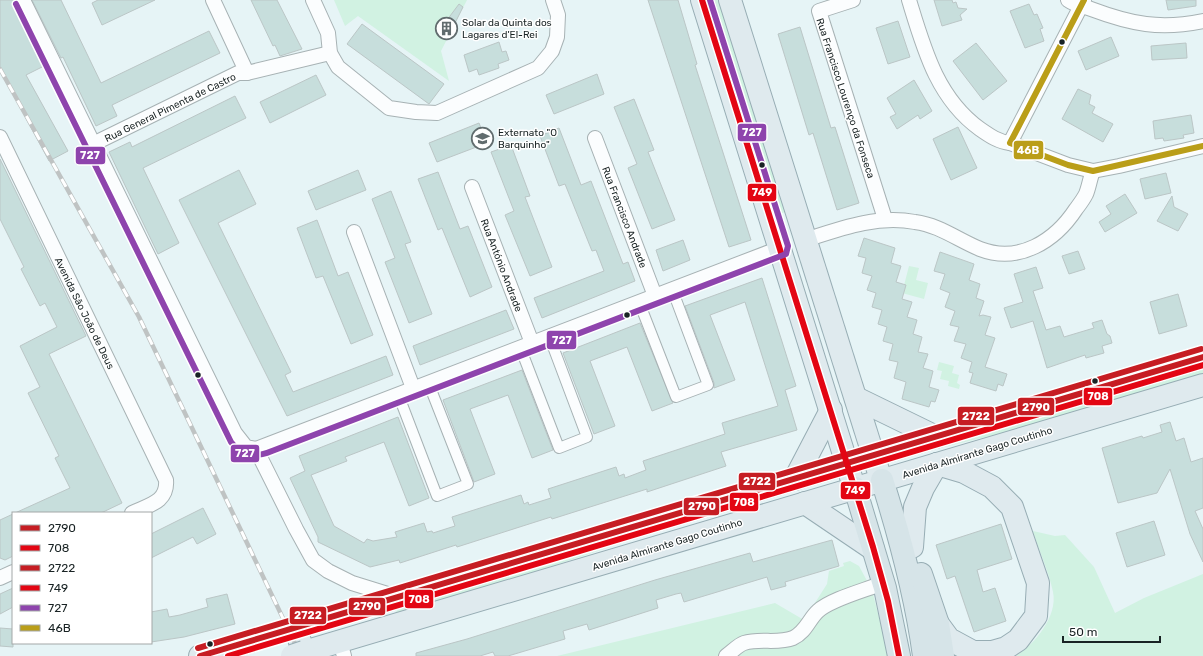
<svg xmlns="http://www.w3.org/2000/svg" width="1203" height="656" font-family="Rubik,sans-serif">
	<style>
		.green { fill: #d1f2e2 }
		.building { fill: #c7dedc; stroke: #bbc6c6 }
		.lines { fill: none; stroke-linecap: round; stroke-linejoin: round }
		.pedestrian-casing { stroke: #a7b2b4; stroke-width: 12 }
		.minor-casing { stroke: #a7b2b4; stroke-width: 16 }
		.primary-casing { stroke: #97adb4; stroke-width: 24 }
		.trunk-casing { stroke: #97adb4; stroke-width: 24 }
		.pedestrian { stroke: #fbfdfe; stroke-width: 10 }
		.minor { stroke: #fbfdfe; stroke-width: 14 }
		.primary { stroke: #dfeaee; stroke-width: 22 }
		.trunk { stroke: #d6e4e8; stroke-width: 22 }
		.rail-casing { stroke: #bfc3c3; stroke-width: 4.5 }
		.rail { stroke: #fff; stroke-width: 3; stroke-dasharray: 9; stroke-linecap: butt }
		.primary-bridge-casing { stroke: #97adb4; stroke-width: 24; stroke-linecap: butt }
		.primary-bridge { stroke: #dfeaee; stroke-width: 22 }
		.bus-1-casing { stroke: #fff; stroke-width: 9 }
		.bus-2-casing { stroke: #fff; stroke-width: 9 }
		.bus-3-casing { stroke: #fff; stroke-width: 9 }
		.bus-4-casing { stroke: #fff; stroke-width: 9 }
		.bus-5-casing { stroke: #fff; stroke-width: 9 }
		.bus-6-casing { stroke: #fff; stroke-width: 9 }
		.bus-1 { stroke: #c61d23; stroke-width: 6 }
		.bus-2 { stroke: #e30613; stroke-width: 6 }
		.bus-3 { stroke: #c61d23; stroke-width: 6 }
		.bus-4 { stroke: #e30613; stroke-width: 6 }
		.bus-5 { stroke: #8e44ad; stroke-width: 6 }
		.bus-6 { stroke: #ba9e19; stroke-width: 6 }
		.bus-dot { fill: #192324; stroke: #fff; stroke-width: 1.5 }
		.labels { text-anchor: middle; stroke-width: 3; stroke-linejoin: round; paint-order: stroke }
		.poi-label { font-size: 10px; fill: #192324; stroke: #fff; text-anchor: start }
		.street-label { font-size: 10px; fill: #192324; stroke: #fff }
		.line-badge { stroke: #fff; stroke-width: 1.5 }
		.badge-label { font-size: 11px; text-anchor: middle; font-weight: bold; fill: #fff }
	</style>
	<rect width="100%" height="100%" fill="#e6f4f6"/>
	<g class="green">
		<polygon points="334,0 467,0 441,51 449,81 358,16 345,26"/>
		<polygon points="711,0 719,0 786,212 778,214"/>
		<polygon points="909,266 919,268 916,280 928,283 924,299 902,293"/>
		<polygon points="939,362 954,366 952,373 959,375 957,383 960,385 959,389 948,386 949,381 940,379 942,371 937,370"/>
		<polygon points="1203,366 1203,376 1054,420 900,458"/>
		<polygon points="821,482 659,531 497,584 392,616 405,602"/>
		<path d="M1033 531 1055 536 1065 535 1094 567 1115 613 1144 598 1203 574V656H1016C1035 644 1058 616 1053 592 1049 572 1039 551 1033 531Z"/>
		<polygon points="850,561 859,566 872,590 889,656 557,656 775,603 804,620 827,584 829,571 844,566 843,563"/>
	</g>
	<g class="building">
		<polygon points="0,0 15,0 46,65 26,75 68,151 49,161 0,70"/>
		<polygon points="32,0 61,0 101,83 209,31 220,53 112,105 117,116 96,126 63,57 61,58"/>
		<polygon points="98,0 155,0 102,25 92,3"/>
		<polygon points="251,0 277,0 302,49 280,56 275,45 273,46"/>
		<polygon points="648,0 678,0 697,64 695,65 751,240 729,247"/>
		<polygon points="934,0 952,0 953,3 956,2 958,8 967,9 960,15 962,20 942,26"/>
		<polygon points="1166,0 1196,0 1196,6 1168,10"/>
		<polygon points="459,4 463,7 447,39 438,32"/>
		<polygon points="1029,4 1034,15 1037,14 1043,28 1040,29 1044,41 1025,48 1010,11"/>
		<polygon points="898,21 910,57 888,64 876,28"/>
		<polygon points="362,24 444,84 429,104 347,44"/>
		<polygon points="800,27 831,128 835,127 859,203 837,210 813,133 809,135 778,34"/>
		<polygon points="1111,37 1119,56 1086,70 1078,51"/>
		<polygon points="499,42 502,52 506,51 509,60 498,64 499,68 479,75 477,69 469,72 464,55"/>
		<polygon points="976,43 1007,81 983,100 953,61"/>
		<polygon points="1186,43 1187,58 1152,60 1151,46"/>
		<polygon points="597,74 604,94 554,114 546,95"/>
		<polygon points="316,75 326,95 270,123 260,102"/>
		<polygon points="914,80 932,111 920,119 918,115 897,129 890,117 896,114 887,98"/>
		<polygon points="1078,89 1091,95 1089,104 1095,107 1092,113 1113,124 1103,142 1062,119"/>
		<polygon points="235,96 246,118 143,168 179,243 158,254 109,152 130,142 132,147"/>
		<polygon points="634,99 654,150 648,152 675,220 652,229 628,168 637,164 614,107"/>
		<polygon points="1191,115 1194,133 1183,135 1184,138 1164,141 1163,138 1155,139 1153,121"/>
		<polygon points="479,123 487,143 437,162 429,143"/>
		<polygon points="958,127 977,168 951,180 933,139"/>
		<polygon points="559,128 581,185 591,181 623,264 628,262 635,281 542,318 534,298 604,271 596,250 592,251 565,184 559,186 540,136"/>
		<polygon points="511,145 530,196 525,197 552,267 530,276 505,215 514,211 491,152"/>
		<polygon points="0,159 86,336 49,354 122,503 101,513 15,513 70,488 55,458 59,456 28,393 40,387 20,346 57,327 45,303 40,306 21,269 24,267 0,219"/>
		<polygon points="239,170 256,204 218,223 291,372 285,375 293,392 386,356 393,375 287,416 179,200"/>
		<polygon points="358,170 366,190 316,210 308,191"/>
		<polygon points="438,172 460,229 468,226 492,287 470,297 442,228 438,230 418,179"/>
		<polygon points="1166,173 1171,193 1145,199 1140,179"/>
		<polygon points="391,191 411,242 405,244 432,314 409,323 385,262 395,258 372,199"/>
		<polygon points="1125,194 1137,213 1105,232 1099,222 1111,214 1106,206"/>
		<polygon points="1172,196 1174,207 1188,214 1178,231 1157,221"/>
		<polygon points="317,220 338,276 348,272 373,335 351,344 323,276 316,278 297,228"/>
		<polygon points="864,238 895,248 891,263 901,266 896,282 906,285 902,299 912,302 907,317 917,320 913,334 922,337 918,352 928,354 923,368 933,371 929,387 939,390 935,402 931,401 929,407 902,399 906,382 894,378 898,362 889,360 893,344 883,341 887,327 878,324 882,310 872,307 876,293 867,290 872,276 862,273 866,258 858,256"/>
		<polygon points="683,240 690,260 663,271 656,250"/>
		<polygon points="1078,251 1085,269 1069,274 1062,256"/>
		<polygon points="940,252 974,264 969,280 980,284 976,298 984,301 979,316 983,315 991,317 985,335 995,338 985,367 1007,374 1003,386 998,384 996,391 970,383 973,373 969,372 972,362 961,358 966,344 954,341 959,327 950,325 955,311 945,307 950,293 940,289 945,274 934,271"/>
		<polygon points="1036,267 1043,288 1033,291 1046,330 1060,326 1064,337 1094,328 1092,323 1102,320 1107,334 1110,336 1112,343 1102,346 1104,353 1086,358 1085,355 1047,368 1033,321 1011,328 1004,308 1023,302 1014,274"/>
		<polygon points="762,278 796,386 785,390 797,430 721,452 726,466 647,492 647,489 552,519 551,517 457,547 456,545 400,563 399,560 370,567 318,542 318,537 290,478 305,471 299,456 398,417 429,498 409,506 384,442 345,457 347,461 311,475 334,526 364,543 367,539 373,541 397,537 395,532 424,523 427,532 432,531 433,533 455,526 452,517 521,495 524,504 528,502 529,505 551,498 548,489 616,467 619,476 624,474 625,478 646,470 643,461 725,434 722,423 778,406 745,302 710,315 735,380 714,388 714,383 685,306"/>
		<polygon points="1178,294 1187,326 1159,334 1150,302"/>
		<polygon points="506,310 514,329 420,365 413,346"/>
		<polygon points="640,323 673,403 652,411 627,347 590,361 615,426 594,434 563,353"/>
		<polygon points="522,370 553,450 532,458 508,395 470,409 495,474 474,482 443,400"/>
		<polygon points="1170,422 1176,441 1184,438 1191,462 1203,458 1203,508 1195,511 1203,529 1203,562 1190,534 1170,469 1157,493 1118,503 1102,448 1142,436 1143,438 1162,432 1160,425"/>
		<polygon points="203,508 216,534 197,544 193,537 151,558 151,534"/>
		<polygon points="13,514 13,556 5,560 0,558 0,520"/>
		<polygon points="1154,521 1165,555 1127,567 1116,533"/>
		<polygon points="1001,524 1012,559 977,570 983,592 995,588 1006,621 974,632 955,576 947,579 936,545"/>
		<polygon points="832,540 839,566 785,582 786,586 771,590 767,577 684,602 681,593 676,594 656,600 658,608 589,630 587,624 563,631 565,639 508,656 495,656 493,652 480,656 416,656 416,653 467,639 655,580 750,553 753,562"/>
		<polygon points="13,588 13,607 0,614 0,594"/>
		<polygon points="227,594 235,624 184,637 151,642 151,612 167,609 169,617 180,615 208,607 206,599"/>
		<polygon points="0,628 13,629 13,647 0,646"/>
	</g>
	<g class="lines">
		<defs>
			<g id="pedestrian">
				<polyline points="639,302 676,397 708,385 672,289"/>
				<polyline points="520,347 559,448 587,437 549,336"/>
				<polyline points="398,394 437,496 468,484 428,382"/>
			</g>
			<g id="minor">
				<polyline points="23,0 235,433 246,447 256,449 269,444 780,248"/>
				<polyline points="213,0 247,73"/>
				<polyline points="313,0 328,33 330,53 338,67 389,108 416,112 437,113 538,68 552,51 557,37 558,15 553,0"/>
				<polyline points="853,0 819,11 885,219"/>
				<path d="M909 0C924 49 937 98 980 129 990 136 999 142 1010 143L1068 165 1093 171 1119 166 1203 146"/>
				<path d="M1068 0C1075 5 1083 6 1091 9 1131 24 1160 30 1203 21"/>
				<path d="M0 137 166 480C168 502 149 505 132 513"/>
				<polyline points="595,138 655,296"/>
				<polyline points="1010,143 1084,0"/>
				<polyline points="93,144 238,73 247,73 330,53"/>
				<polyline points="472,187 532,343"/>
				<polyline points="354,232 413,388"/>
				<path d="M805 240C842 228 877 215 915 222 939 225 958 240 980 249 1019 264 1055 241 1076 209 1079 205 1083 200 1086 194 1089 187 1090 178 1093 171"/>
				<polyline points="256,449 296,529 313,560 328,571 352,583 397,597"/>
				<polyline points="0,578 13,572"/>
				<polyline points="340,642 344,656"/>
				<path d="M726 656C732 652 738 645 744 643 760 638 778 644 793 638 806 632 809 619 818 611 831 599 866 590 883 583"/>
			</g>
			<g id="primary">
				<polyline points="702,0 851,477"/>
				<polyline points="730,0 878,470"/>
				<polyline points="856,398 936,437"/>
				<polyline points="937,464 964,472 992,487 1012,507 1038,583 1036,616 1018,640 1006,648 992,652 973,652 949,639 938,624"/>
				<polyline points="795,479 831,410"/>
				<polyline points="805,503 873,549"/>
				<polyline points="912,547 915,507 923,488 937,464"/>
				<polyline points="318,621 1203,357"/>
				<polyline points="295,628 304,652 1203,385"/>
				<polyline points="200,656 250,641"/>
			</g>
			<g id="trunk">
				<path d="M882 480C900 537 916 596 924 656"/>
				<polyline points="855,488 885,588 899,656"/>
				<polyline points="921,574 938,624 943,656"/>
			</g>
		</defs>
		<use href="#pedestrian" class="pedestrian-casing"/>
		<use href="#minor" class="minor-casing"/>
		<use href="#primary" class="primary-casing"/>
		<use href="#trunk" class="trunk-casing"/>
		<use href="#pedestrian" class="pedestrian"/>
		<use href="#minor" class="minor"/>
		<use href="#primary" class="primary"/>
		<use href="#trunk" class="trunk"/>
		<defs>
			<polyline id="rail" points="0,69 139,317 301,656"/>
		</defs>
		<use href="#rail" class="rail-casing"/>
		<use href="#rail" class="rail"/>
		<defs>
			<g id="primary-bridge">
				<polyline points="250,641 318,621"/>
				<polyline points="292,656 304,652"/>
			</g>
		</defs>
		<use href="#primary-bridge" class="primary-bridge-casing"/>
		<use href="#primary-bridge" class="primary-bridge"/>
		<defs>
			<polyline id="bus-1" points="200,656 1203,357"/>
			<polyline id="bus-2" points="228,656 1203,365"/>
			<polyline id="bus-3" points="198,648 1201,349"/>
			<polyline id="bus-4" points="702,0 873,547 888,601 899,656"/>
			<path id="bus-5" d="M16 4 231 442C242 457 255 458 272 451L786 254 788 246 710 0"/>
			<polyline id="bus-6" points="1084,0 1010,143 1068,165 1093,171 1203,146"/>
		</defs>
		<use href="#bus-1" class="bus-1-casing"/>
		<use href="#bus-2" class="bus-2-casing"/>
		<use href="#bus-3" class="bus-3-casing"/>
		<use href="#bus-4" class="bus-4-casing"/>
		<use href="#bus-5" class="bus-5-casing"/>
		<use href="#bus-6" class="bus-6-casing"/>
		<use href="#bus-1" class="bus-1"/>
		<use href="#bus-2" class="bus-2"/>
		<use href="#bus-3" class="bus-3"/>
		<use href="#bus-4" class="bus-4"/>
		<use href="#bus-5" class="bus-5"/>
		<use href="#bus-6" class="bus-6"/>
	</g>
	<defs>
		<symbol id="building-ring" viewBox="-11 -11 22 22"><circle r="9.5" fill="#fff" stroke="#616c6e" stroke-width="1.5"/><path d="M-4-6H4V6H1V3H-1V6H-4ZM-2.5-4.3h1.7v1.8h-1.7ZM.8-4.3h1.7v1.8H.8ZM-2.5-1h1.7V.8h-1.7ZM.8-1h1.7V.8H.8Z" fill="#616c6e"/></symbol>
		<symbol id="school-ring" viewBox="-11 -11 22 22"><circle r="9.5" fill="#fff" stroke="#616c6e" stroke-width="1.5"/><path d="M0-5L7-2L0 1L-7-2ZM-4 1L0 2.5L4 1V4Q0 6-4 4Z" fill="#616c6e"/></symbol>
	</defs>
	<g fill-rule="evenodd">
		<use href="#building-ring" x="434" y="16" width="25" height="25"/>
		<use href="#school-ring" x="470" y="126" width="25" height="25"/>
	</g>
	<g class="bus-dot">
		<circle cx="1062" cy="42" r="3.5"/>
		<circle cx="762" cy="165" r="3.5"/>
		<circle cx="627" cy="315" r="3.5"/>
		<circle cx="198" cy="375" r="3.5"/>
		<circle cx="1095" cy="381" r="3.5"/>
		<circle cx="210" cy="644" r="3.5"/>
	</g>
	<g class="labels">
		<g class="poi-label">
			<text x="462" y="26">Solar da Quinta dos<tspan x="462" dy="12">Lagares d'El-Rei</tspan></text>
			<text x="498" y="136">Externato "O<tspan x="498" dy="12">Barquinho"</tspan></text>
		</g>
		<g class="street-label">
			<text transform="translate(846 98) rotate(72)" y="4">Rua Francisco Lourenço da Fonseca</text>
			<text transform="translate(170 107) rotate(-26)" y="4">Rua General Pimenta de Castro</text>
			<text transform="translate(625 217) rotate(69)" y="4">Rua Francisco Andrade</text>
			<text transform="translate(502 265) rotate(69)" y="4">Rua António Andrade</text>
			<text transform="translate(85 313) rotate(64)" y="4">Avenida São João de Deus</text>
			<text transform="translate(977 452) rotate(-17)" y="4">Avenida Almirante Gago Coutinho</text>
			<text transform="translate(667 544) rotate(-17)" y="4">Avenida Almirante Gago Coutinho</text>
		</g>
	</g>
	<g class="line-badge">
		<rect x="737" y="123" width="30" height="19" rx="4" fill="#8e44ad"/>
		<rect x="1013" y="140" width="31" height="20" rx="4" fill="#ba9e19"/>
		<rect x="75" y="146" width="31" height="19" rx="4" fill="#8e44ad"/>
		<rect x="747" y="183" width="30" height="19" rx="4" fill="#e30613"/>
		<rect x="546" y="330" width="31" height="20" rx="4" fill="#8e44ad"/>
		<rect x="1083" y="387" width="30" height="19" rx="4" fill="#e30613"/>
		<rect x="1017" y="397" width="38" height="19" rx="4" fill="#c61d23"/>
		<rect x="957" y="406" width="38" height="20" rx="4" fill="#c61d23"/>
		<rect x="230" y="444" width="30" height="19" rx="4" fill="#8e44ad"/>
		<rect x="738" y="472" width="38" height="19" rx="4" fill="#c61d23"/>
		<rect x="840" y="481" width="31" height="19" rx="4" fill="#e30613"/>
		<rect x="729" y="492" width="30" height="20" rx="4" fill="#e30613"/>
		<rect x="683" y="497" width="37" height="19" rx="4" fill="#c61d23"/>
		<rect x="404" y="589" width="30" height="20" rx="4" fill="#e30613"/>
		<rect x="348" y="597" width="38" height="19" rx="4" fill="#c61d23"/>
		<rect x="289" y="606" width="38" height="19" rx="4" fill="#c61d23"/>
	</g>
	<g class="badge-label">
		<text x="752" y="136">727</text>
		<text x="1028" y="154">46B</text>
		<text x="90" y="159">727</text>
		<text x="762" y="196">749</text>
		<text x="562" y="344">727</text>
		<text x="1098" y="400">708</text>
		<text x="1036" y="411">2790</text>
		<text x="976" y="420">2722</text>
		<text x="245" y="457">727</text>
		<text x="757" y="485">2722</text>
		<text x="855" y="494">749</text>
		<text x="744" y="506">708</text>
		<text x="702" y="510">2790</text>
		<text x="419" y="603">708</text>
		<text x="367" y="610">2790</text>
		<text x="308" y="619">2722</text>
	</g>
	<rect x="12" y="512" width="140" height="132" fill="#ffffff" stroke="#a3a7a7"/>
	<rect x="20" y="525" width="20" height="6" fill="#c61d23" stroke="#a3a7a7"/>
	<text x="48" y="532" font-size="12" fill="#192324">2790</text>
	<rect x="20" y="545" width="20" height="6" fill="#e30613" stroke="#a3a7a7"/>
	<text x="48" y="552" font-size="12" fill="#192324">708</text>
	<rect x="20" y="565" width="20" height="6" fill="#c61d23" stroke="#a3a7a7"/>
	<text x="48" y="572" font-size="12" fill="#192324">2722</text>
	<rect x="20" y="585" width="20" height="6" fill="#e30613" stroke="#a3a7a7"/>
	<text x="48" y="592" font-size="12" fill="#192324">749</text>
	<rect x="20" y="605" width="20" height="6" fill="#8e44ad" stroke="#a3a7a7"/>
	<text x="48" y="612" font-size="12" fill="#192324">727</text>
	<rect x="20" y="625" width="20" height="6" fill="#ba9e19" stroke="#a3a7a7"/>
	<text x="48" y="632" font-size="12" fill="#192324">46B</text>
	<path d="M1063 636v6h97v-6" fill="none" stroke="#192324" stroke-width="2"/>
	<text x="1069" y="636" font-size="12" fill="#192324" stroke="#ffffff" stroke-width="3" paint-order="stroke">50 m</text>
</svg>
